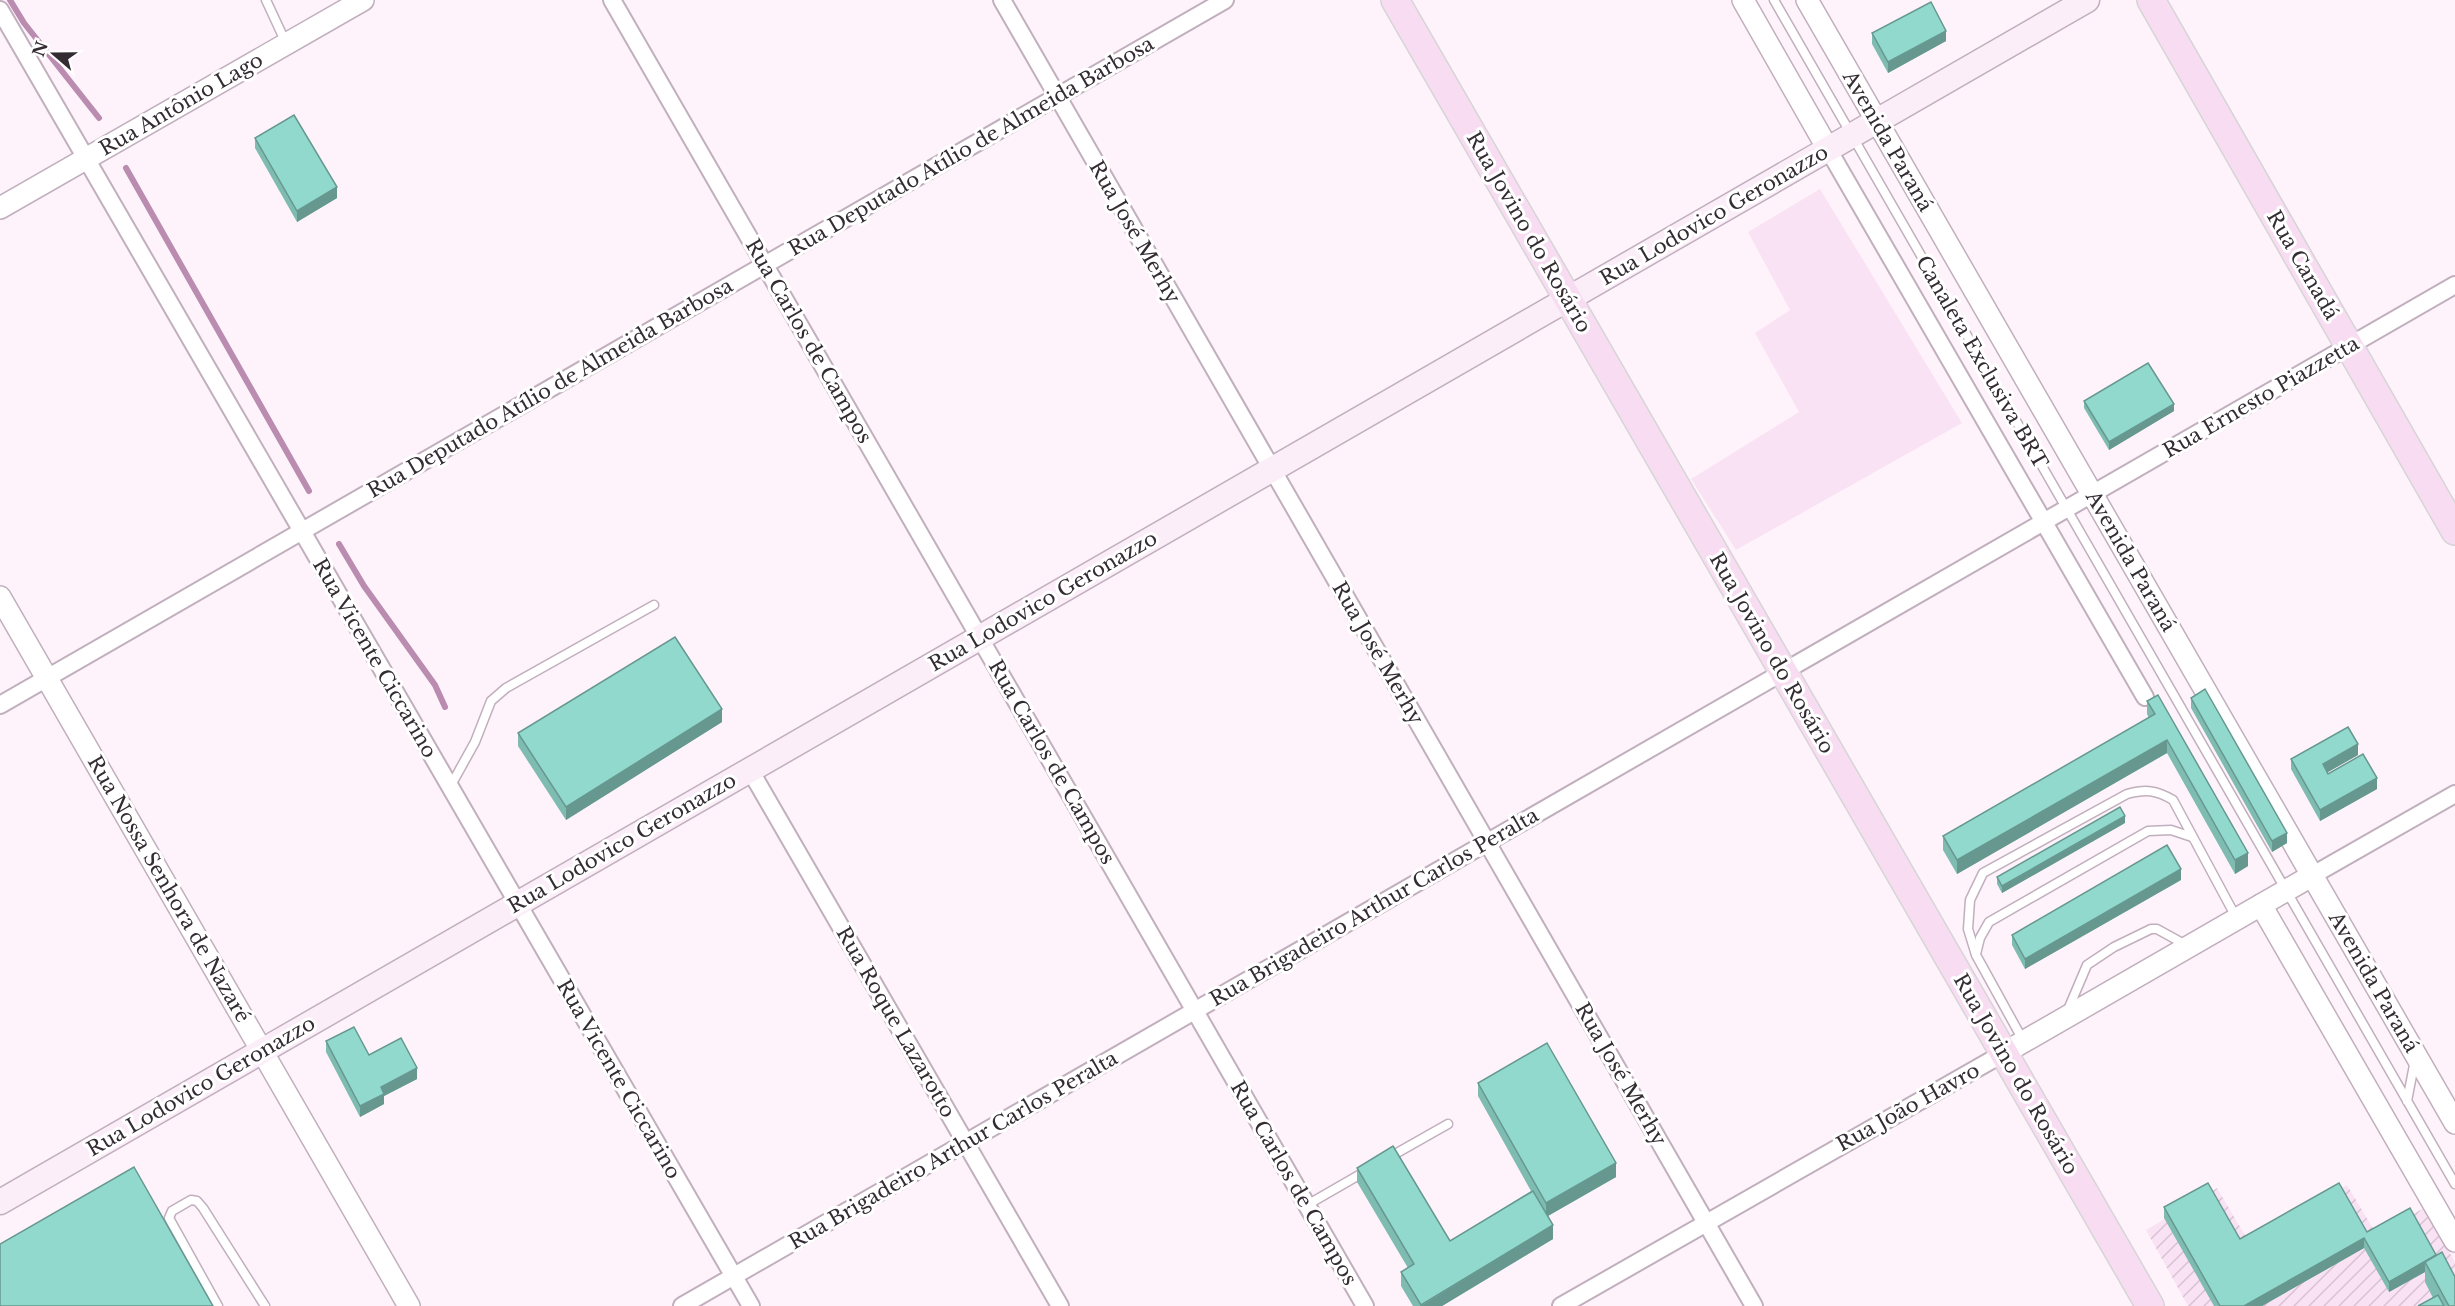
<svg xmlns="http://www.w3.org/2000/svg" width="2455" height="1306" font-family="'Libre Baskerville',serif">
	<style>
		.built { fill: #fae2f5 }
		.industrial { fill: url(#industrial-furrows) }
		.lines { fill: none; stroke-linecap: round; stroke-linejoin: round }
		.stream { stroke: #b98cb0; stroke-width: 6 }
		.service-casing { stroke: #c1afbd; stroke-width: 11 }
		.minor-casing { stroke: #c1afbd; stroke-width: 20 }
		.tertiary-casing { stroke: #c1afbd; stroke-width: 24 }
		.secondary-casing { stroke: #c1afbd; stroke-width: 27 }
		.primary-casing { stroke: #d6d5d6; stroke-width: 30 }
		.service { stroke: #fff; stroke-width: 8 }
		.minor { stroke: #fff; stroke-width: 16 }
		.tertiary { stroke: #fff; stroke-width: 21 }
		.secondary { stroke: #fbeef9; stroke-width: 24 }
		.primary { stroke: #f8ddf2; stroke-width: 27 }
		.wall { fill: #7ebbb0 }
		.shaded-wall { fill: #669890 }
		.building { fill: #92d9cd; stroke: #669890; stroke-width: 1.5 }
		.labels { text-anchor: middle; stroke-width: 6; stroke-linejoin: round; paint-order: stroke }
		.street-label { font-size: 20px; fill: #332c32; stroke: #fff }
	</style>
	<defs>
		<pattern id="industrial-furrows" width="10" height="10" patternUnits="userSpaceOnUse" patternTransform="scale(1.5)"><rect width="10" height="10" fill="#fae2f5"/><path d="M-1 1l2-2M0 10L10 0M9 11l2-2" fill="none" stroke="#d7c2d2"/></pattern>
	</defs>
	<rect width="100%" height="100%" fill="#fef3fb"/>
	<polygon class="built" points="1820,189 1962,423 1736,550 1691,479 1799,412 1755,333 1790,310 1748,232"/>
	<polygon class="industrial" points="2347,1185 2377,1235 2424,1208 2455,1262 2455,1306 2188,1306 2146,1230 2217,1188 2249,1242"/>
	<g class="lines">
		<g class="stream">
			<polyline points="10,0 24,23 99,118"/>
			<polyline points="126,168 309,491"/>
			<polyline points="339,544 364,586 435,685 445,707"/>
		</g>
		<defs>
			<g id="service">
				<polyline points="266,0 286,43"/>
				<polyline points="1774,0 2455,1184"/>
				<polyline points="450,787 475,742 491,701 506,688 654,605"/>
				<polyline points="1976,954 1980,938 1989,922 2148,831 2171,830 2192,837"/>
				<polyline points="2067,1012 2087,965 2114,947 2151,929 2157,929 2186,945"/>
				<path d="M2024 1042 1976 955 1968 929 1970 900 1983 873 2127 794C2146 789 2156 790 2173 800L2237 919"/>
				<polyline points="2407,1101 2415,1060"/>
				<polyline points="1388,1158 1448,1124"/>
				<polyline points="1307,1205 1366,1171"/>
				<polyline points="218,1306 169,1218 172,1211 191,1200 197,1201 203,1208 265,1306"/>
			</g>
			<g id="minor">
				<polyline points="612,0 1365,1306"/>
				<polyline points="1002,0 1754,1306"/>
				<polyline points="0,10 751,1306"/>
				<polyline points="1828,149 2145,697"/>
				<polyline points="0,705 1225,0"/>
				<polyline points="750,770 1060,1306"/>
				<polyline points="2313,875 2455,794"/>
				<polyline points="682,1306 2455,285"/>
				<polyline points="1561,1306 2004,1053"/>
			</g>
			<g id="tertiary">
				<polyline points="1743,0 1828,149"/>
				<polyline points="1807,0 2455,1123"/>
				<polyline points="0,208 363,0"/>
				<polyline points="0,597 409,1306"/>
				<polyline points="2261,905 2455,1241"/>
				<polyline points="2004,1053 2313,875"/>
			</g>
			<polyline id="secondary" points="0,1202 2087,0"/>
			<g id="primary">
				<polyline points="1395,0 2150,1306"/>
				<polyline points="2151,0 2455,531"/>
			</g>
		</defs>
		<use href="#service" class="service-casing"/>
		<use href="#minor" class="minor-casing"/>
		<use href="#tertiary" class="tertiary-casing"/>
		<use href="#secondary" class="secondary-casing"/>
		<use href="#primary" class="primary-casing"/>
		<use href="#service" class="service"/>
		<use href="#minor" class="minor"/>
		<use href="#tertiary" class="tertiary"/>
		<use href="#secondary" class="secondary"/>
		<use href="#primary" class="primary"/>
	</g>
	<g class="wall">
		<polygon points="1872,33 1946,41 1888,73 1872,44"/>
		<polygon points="255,138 337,198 297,222 255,148"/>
		<polygon points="2084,401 2174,411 2109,450 2084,408"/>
		<polygon points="2191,698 2287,843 2272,852 2191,708"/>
		<polygon points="2147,701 2248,866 2235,874 2167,753 1957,874 1943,850 1943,836 2149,718 2147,714"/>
		<polygon points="722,722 566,820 518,746 518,733"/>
		<polygon points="2358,755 2327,772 2328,774 2377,789 2320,821 2291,769 2291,759"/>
		<polygon points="2125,823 2002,893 1997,884 1997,877"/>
		<polygon points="2181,880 2025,969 2012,945 2012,935"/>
		<polygon points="326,1041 369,1055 417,1079 384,1096 384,1104 360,1117 326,1052"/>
		<polygon points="1478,1083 1616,1177 1548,1216 1553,1239 1442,1306 1413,1306 1401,1286 1401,1272 1408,1268 1357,1182 1357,1168 1450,1241 1531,1191 1478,1096"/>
		<polygon points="2164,1207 2240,1239 2367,1232 2410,1208 2455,1306 2418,1306 2433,1298 2425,1282 2425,1272 2389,1292 2364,1248 2262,1306 2214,1306 2164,1218"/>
	</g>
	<g class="shaded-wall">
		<polygon points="1946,31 1946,41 1888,73 1888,62"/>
		<polygon points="337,187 337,198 297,222 297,211"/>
		<polygon points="2174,404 2174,411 2109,450 2109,442"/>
		<polygon points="722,709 722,722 566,820 566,807"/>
		<polygon points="2167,740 2167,753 1957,874 1957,860"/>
		<polygon points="2358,744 2358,755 2323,775 2323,764"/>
		<polygon points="2377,778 2377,789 2320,821 2320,810"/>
		<polygon points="2125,816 2125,823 2002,893 2002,886"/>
		<polygon points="2287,833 2287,843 2272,852 2272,841"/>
		<polygon points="2248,853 2248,866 2235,874 2235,860"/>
		<polygon points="2181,869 2181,880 2025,969 2025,959"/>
		<polygon points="417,1068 417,1079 384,1096 384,1104 360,1117 360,1106 381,1087"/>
		<polygon points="1616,1163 1616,1177 1546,1217 1546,1203"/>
		<polygon points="1553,1225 1553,1239 1442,1306 1421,1306"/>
		<polygon points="2364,1238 2364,1248 2262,1306 2244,1306"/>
		<polygon points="2425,1262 2425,1272 2389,1292 2389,1282"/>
	</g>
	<g class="building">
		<polygon points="1931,2 1946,31 1888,62 1872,33"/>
		<polygon points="294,115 337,187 297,211 255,138"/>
		<polygon points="2148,363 2174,404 2109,442 2084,401"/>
		<polygon points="675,637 722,709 566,807 518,733"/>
		<polygon points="2205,689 2287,833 2272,841 2191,698"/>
		<polygon points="2158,695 2248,853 2235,860 2167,740 1957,860 1943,836 2155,714 2147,701"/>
		<polygon points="2348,727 2358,744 2323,764 2328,774 2363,754 2377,778 2320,810 2291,759"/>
		<polygon points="2120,807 2125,816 2002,886 1997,877"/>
		<polygon points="2167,845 2181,869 2025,959 2012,935"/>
		<polygon points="354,1027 369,1055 401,1038 417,1068 381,1087 384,1094 360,1106 326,1041"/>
		<polygon points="1547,1043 1616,1163 1546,1203 1478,1083"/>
		<polygon points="1393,1146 1450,1241 1533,1191 1553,1225 1421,1305 1401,1272 1414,1264 1357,1168"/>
		<polygon points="134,1167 213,1306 0,1306 0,1244"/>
		<polygon points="2208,1183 2240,1239 2339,1183 2367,1232 2410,1208 2436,1255 2389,1282 2364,1238 2244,1306 2220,1306 2164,1207"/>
		<polygon points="2442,1252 2455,1277 2455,1306 2449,1306 2425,1262"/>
		<polygon points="2438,1295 2444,1306 2418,1306"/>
	</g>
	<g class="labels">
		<g class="street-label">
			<text transform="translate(181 104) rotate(-30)" y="7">Rua Antônio Lago</text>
			<text transform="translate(1888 141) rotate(60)" y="7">Avenida Paraná</text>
			<text transform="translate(971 146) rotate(-30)" y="7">Rua Deputado Atílio de Almeida Barbosa</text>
			<text transform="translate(1714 215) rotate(-30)" y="7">Rua Lodovico Geronazzo</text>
			<text transform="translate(1135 232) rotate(60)" y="7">Rua José Merhy</text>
			<text transform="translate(1529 232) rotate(60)" y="7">Rua Jovino do Rosário</text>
			<text transform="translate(2303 265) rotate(60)" y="7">Rua Canadá</text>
			<text transform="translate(809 341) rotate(60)" y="7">Rua Carlos de Campos</text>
			<text transform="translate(1982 362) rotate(60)" y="7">Canaleta Exclusiva BRT</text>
			<text transform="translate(550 388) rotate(-30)" y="7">Rua Deputado Atílio de Almeida Barbosa</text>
			<text transform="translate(2261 397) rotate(-30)" y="7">Rua Ernesto Piazzetta</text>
			<text transform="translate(2131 561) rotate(60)" y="7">Avenida Paraná</text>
			<text transform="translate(1043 601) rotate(-30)" y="7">Rua Lodovico Geronazzo</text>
			<text transform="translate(1378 653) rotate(60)" y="7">Rua José Merhy</text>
			<text transform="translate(1772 653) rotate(60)" y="7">Rua Jovino do Rosário</text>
			<text transform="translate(375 658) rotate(60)" y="7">Rua Vicente Ciccarino</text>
			<text transform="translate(1052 762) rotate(60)" y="7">Rua Carlos de Campos</text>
			<text transform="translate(622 843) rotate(-30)" y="7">Rua Lodovico Geronazzo</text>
			<text transform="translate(169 889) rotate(60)" y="7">Rua Nossa Senhora de Nazaré</text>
			<text transform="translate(1374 907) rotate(-30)" y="7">Rua Brigadeiro Arthur Carlos Peralta</text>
			<text transform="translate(2374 982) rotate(60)" y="7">Avenida Paraná</text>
			<text transform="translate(896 1022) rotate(60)" y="7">Rua Roque Lazarotto</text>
			<text transform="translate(1621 1074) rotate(60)" y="7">Rua José Merhy</text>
			<text transform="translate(2016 1074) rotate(60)" y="7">Rua Jovino do Rosário</text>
			<text transform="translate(619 1079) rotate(60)" y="7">Rua Vicente Ciccarino</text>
			<text transform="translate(201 1086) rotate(-30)" y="7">Rua Lodovico Geronazzo</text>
			<text transform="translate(1908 1107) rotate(-29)" y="7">Rua João Havro</text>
			<text transform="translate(953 1150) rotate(-30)" y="7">Rua Brigadeiro Arthur Carlos Peralta</text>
			<text transform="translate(1294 1183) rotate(60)" y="7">Rua Carlos de Campos</text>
		</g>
	</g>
	<g transform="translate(54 54) rotate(290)" stroke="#ffffff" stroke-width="4.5" paint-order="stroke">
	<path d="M0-4.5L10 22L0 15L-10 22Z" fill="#332c32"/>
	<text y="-9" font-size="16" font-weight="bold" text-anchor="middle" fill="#332c32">N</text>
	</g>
</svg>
